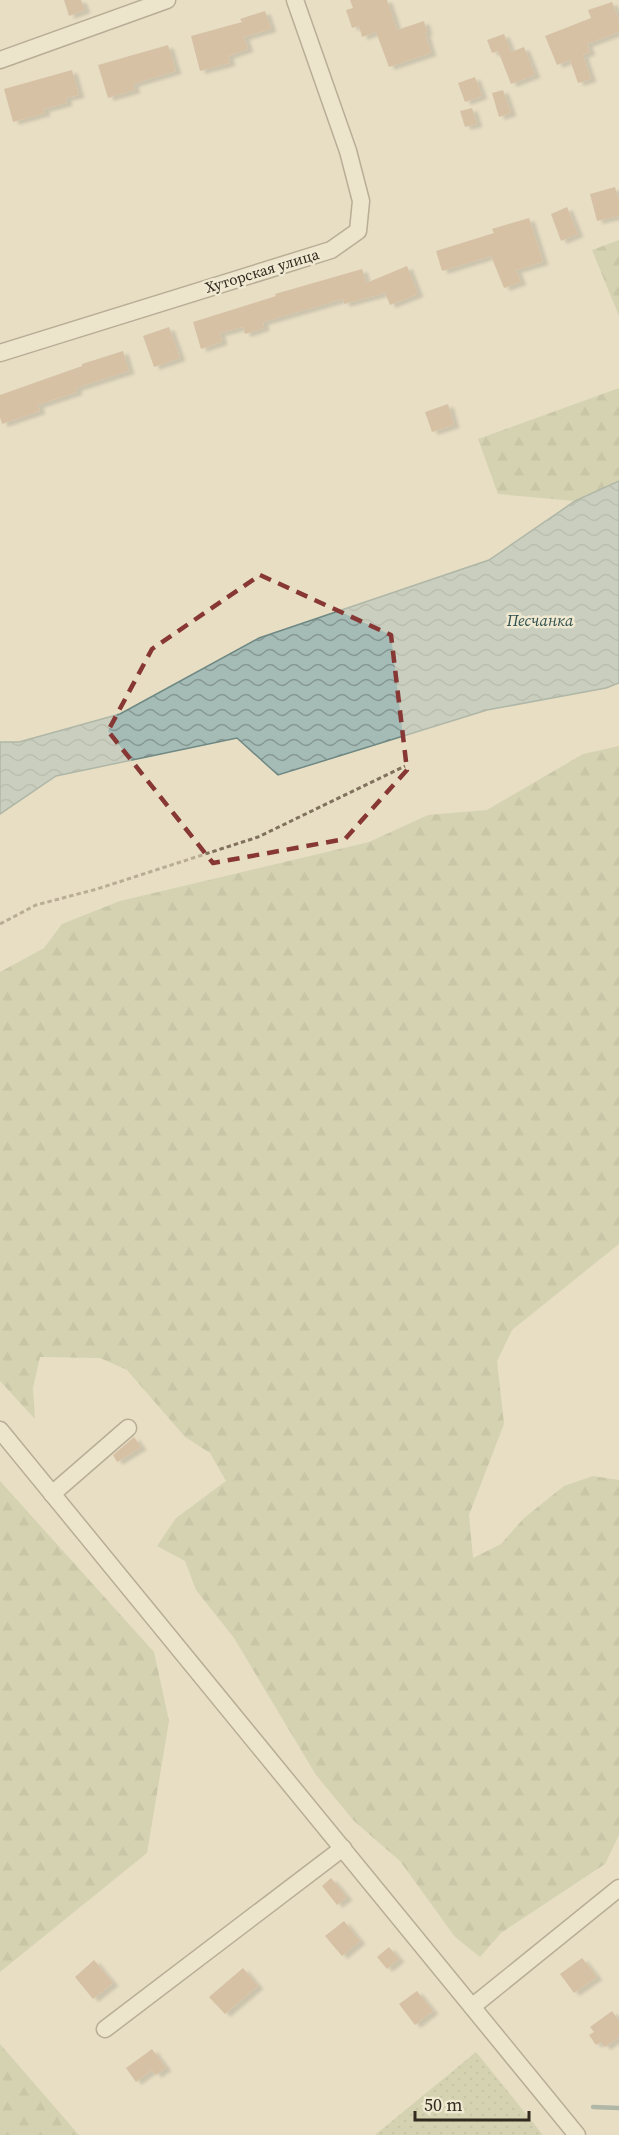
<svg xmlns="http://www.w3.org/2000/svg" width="619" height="2135" font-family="'Source Serif 4',serif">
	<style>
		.grass { fill: url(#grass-dots) }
		.forest { fill: url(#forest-firs) }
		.water { fill: url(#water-waves); stroke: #6e8883; stroke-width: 1.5 }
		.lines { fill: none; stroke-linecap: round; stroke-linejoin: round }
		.stream { stroke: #6e8883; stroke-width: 4.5 }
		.building { fill: #c19d7f; filter: url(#shadow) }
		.minor-casing { stroke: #80715d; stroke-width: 19 }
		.path { stroke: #80715d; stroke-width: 3; stroke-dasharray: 4.5 3; stroke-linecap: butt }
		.minor { stroke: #f4ecd6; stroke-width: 16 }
		.marked { fill: none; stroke: #873734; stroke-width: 4.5; stroke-dasharray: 12 8; stroke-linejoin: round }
		.labels { text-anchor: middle; stroke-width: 5; stroke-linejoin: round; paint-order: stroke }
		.street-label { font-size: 15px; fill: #32291f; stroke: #f0e9d2 }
		.water-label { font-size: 16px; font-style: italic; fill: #30504f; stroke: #f0e9d2 }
	</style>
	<defs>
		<pattern id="grass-dots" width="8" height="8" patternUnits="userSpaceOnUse" patternTransform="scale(1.5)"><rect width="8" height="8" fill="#bec499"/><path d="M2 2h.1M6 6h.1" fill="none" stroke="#a4a883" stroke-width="1.8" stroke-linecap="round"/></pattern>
		<pattern id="forest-firs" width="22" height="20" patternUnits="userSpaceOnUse" patternTransform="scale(1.5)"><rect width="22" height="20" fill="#bec499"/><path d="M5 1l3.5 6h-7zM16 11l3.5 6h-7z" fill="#a4a883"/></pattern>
		<pattern id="water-waves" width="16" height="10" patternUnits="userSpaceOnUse" patternTransform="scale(1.5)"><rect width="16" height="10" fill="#a5bbb6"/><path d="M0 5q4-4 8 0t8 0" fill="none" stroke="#879893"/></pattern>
		<filter id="shadow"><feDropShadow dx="5.5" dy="3" stdDeviation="1.5" flood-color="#0004"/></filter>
	</defs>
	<rect width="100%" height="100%" fill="#e8dec4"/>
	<polygon class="grass" points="476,2052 543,2135 375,2135"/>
	<g class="forest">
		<polygon points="619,240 619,316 592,250"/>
		<polygon points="619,388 619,481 575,501 498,494 478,439"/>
		<polygon points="619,746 619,1244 512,1330 497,1361 504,1424 469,1515 473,1558 501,1544 524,1518 564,1486 593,1476 619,1480 619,1835 605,1864 501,1933 480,1957 455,1937 400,1861 354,1821 316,1775 234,1638 196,1590 185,1561 157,1546 176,1518 226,1481 210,1453 185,1437 127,1370 100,1358 40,1357 33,1388 35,1419 0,1381 0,972 44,948 62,924 120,901 369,842 428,815 487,810 583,754"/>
		<polygon points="0,1481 154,1652 169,1721 147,1853 0,1972"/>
		<polygon points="0,2044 79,2135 0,2135"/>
	</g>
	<polygon class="water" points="619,481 619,683 606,688 487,710 278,775 237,738 56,776 0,814 0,742 19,742 120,714 259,638 489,560 575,501"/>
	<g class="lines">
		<polyline class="stream" points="593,2107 619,2108"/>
	</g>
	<g class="building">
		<polygon points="64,0 81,0 85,10 69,16"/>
		<polygon points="350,0 387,0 397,30 424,21 427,32 425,33 431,53 389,67 376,32 362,37 359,26 352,28 346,10 353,8"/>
		<polygon points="612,2 619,20 619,32 587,44 590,52 583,55 591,79 578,83 570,60 557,65 545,36 591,18 588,10"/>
		<polygon points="265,11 271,29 244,37 248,49 228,56 230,63 200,71 191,36 242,22 240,19"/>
		<polygon points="504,34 511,52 524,47 535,75 511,84 498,51 492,53 487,40"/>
		<polygon points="168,45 176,71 133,84 135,90 108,98 98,65"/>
		<polygon points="72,70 79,95 66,98 67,103 44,109 45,113 13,122 4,89"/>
		<polygon points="475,77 482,96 465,102 458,83"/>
		<polygon points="503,90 511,113 499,117 492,93"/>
		<polygon points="472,108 477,124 465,127 460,111"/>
		<polygon points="615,187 619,200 619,216 597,221 590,194"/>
		<polygon points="567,207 578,234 561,241 551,214"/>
		<polygon points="529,218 543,262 516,270 521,282 504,288 491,256 442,271 436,251 494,233 492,229"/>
		<polygon points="407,266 418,294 390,305 385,293 344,304 343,299 263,322 264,328 245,334 243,327 220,333 222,342 201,349 193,322 276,296 275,294 362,269 366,283"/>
		<polygon points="169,327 180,358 154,367 143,336"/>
		<polygon points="123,351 129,371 76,388 77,392 38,405 40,411 2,424 0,417 0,395 82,366 82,364"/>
		<polygon points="448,404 454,425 432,432 425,412"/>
		<polygon points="134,1437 141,1447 117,1462 113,1455"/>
		<polygon points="331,1878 347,1897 337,1905 322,1886"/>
		<polygon points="344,1921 360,1941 342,1956 325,1936"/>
		<polygon points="389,1947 399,1959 387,1969 377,1957"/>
		<polygon points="582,1958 597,1977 574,1993 560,1974"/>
		<polygon points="94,1960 113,1983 93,1999 75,1977"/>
		<polygon points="243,1968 258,1986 225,2014 209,1997"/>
		<polygon points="417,1991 433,2011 415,2025 399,2004"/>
		<polygon points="612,2011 619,2021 619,2037 605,2047 601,2042 596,2045 589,2035 594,2032 590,2027"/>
		<polygon points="152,2049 166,2068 156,2075 152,2070 136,2082 126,2068"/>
	</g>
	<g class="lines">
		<defs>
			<g id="minor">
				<polyline points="0,60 167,0"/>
				<polyline points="0,353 331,250 358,231 361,201 348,151 295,0"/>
				<polyline points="0,1430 577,2135"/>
				<polyline points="52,1494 128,1428"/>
				<polyline points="473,2006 619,1888"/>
				<polyline points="105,2029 343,1848"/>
			</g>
		</defs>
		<use href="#minor" class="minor-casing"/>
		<polyline class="path" points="0,924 36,905 97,889 258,837 405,766"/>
		<use href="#minor" class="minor"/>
	</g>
	<path d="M0 0H619V2135H0ZM260 575 391 635 407 770 345 839 213 863 108 731 152 649Z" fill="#e8dec4" fill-opacity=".55" fill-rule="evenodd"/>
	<path class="marked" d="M260 575 391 635 407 770 345 839 213 863 108 731 152 649Z"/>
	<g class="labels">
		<g class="street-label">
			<text transform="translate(262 271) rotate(-17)" y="5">Хуторская улица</text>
		</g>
		<g class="water-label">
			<text x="540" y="626">Песчанка</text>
		</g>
	</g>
	<path d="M415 2111v9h114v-9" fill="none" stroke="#32291f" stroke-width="3"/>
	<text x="424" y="2111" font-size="18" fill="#32291f" stroke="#f0e9d2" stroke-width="4.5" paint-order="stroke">50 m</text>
</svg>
